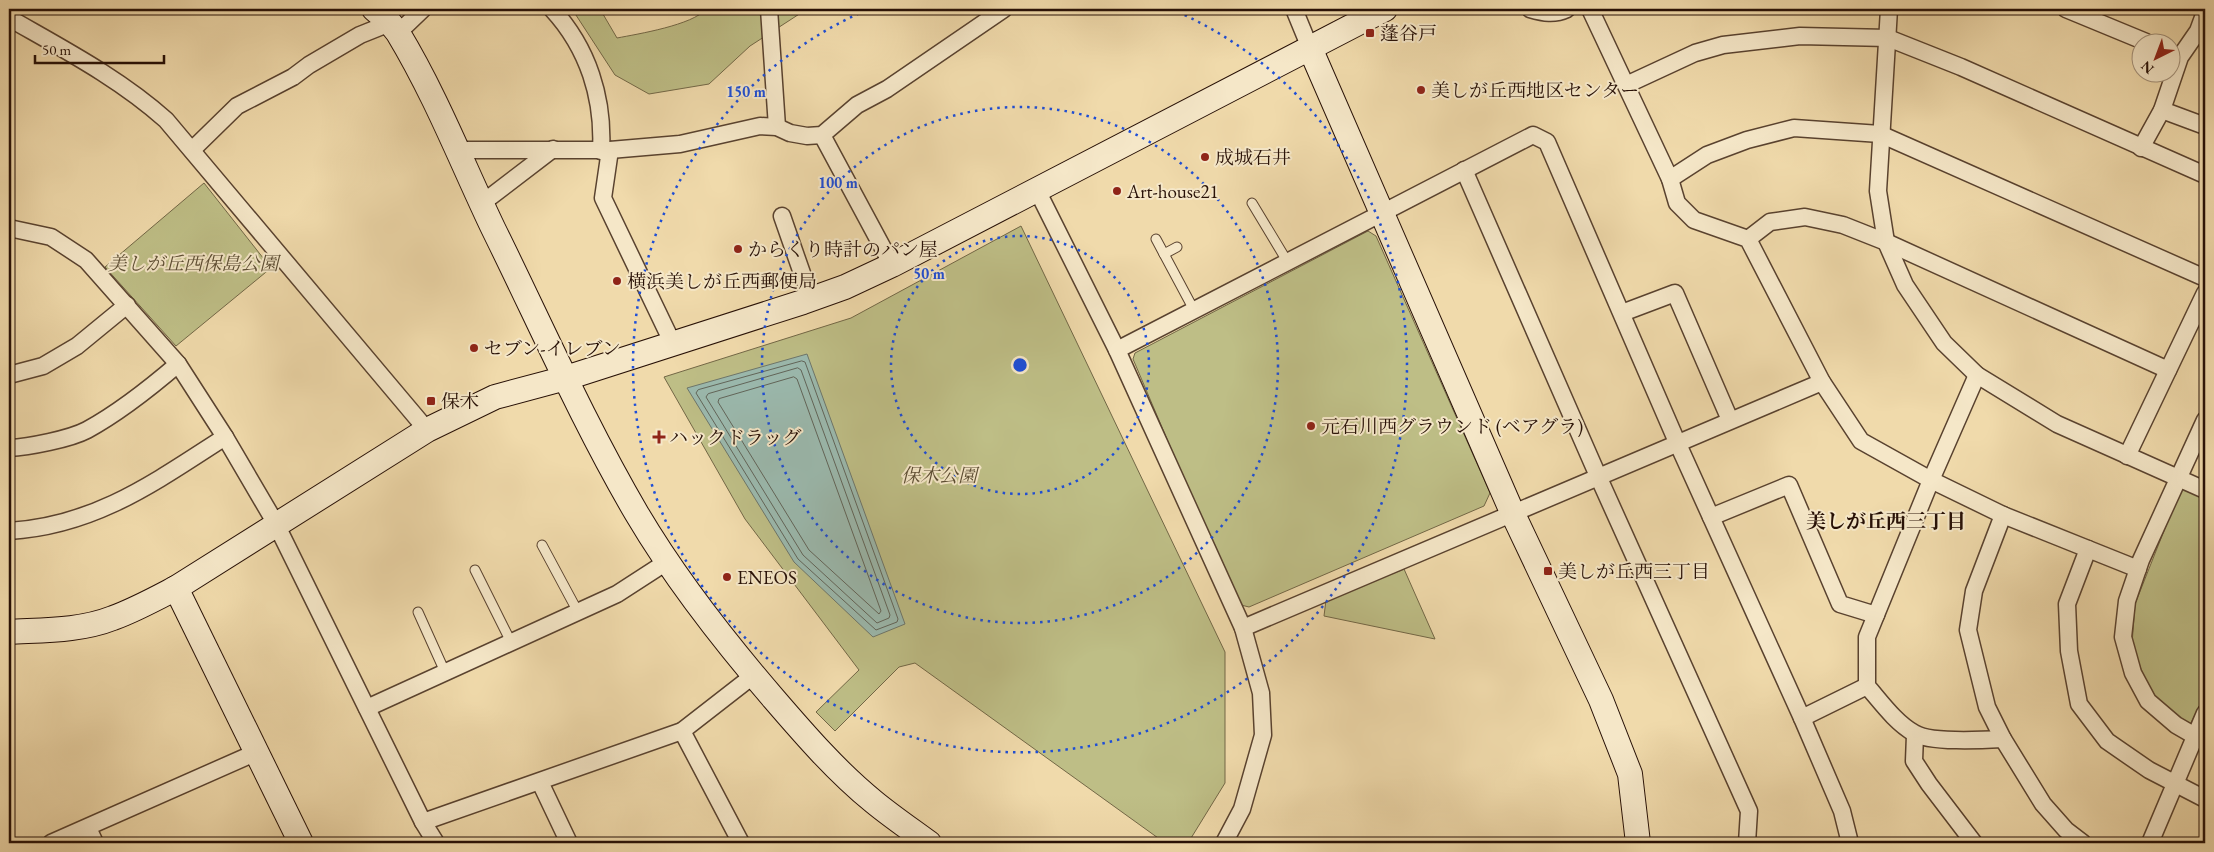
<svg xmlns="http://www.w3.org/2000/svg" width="2214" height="852" font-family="'EB Garamond','Noto Serif JP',serif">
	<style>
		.green { fill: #bebe86; stroke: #726746 }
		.water { fill: #9bbaaf; stroke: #6d766b }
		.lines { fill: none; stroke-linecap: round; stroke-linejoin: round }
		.shore { stroke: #61655a; stroke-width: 1 }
		.lane-casing { stroke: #59422f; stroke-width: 11 }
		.street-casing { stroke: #59422f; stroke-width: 19 }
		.secondary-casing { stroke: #271006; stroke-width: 26 }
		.lane { stroke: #f5e7c8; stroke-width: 9 }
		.street { stroke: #f5e7c8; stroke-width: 16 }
		.secondary { stroke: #f5e7c8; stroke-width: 24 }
		.ring { fill: none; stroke: #1d4ed8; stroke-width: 2.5; stroke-dasharray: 2.5 5 }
		.poi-dot { fill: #8f2418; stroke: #f5e7c8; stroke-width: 2 }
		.labels { text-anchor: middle; stroke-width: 4; stroke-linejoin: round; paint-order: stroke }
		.poi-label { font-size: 19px; fill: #271006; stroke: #f5e7c8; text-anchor: start }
		.park-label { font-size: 19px; font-style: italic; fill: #5c4d33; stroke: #f5e7c8 }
		.neighbourhood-label { font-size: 20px; font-weight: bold; fill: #271006; stroke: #f5e7c8 }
		.centre { fill: #1d4ed8; stroke: #f5e7c8; stroke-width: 2.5 }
		.ring-label { font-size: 15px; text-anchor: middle; font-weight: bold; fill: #1d4ed8; stroke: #f5e7c8; stroke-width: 4; stroke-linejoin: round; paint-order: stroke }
	</style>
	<rect width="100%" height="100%" fill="#f0daab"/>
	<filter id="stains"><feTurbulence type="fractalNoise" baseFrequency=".004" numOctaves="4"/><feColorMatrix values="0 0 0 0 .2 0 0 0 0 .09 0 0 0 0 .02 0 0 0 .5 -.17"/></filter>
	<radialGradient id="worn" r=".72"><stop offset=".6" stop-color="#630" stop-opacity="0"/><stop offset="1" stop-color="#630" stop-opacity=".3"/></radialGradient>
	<g class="green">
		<path d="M572 9H600L617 38C638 34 693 25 706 9H807L750 46 709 84 649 94 615 75Z"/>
		<polygon points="204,183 271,268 176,346 105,267"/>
		<polygon points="1021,226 1225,652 1225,783 1188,843 1165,843 915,663 899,667 835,731 816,712 859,670 745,519 664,377 851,318"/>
		<polygon points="1368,231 1376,236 1490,493 1484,506 1249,607 1237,604 1133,359 1135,353"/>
		<polygon points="2181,488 2205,498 2205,694 2190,725 2162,704 2149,691 2132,644 2135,604"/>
		<polygon points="1404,569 1435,639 1324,616 1326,600"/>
	</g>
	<polygon class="water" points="807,354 905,624 873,637 794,562 687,388"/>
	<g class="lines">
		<g class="shore">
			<polygon points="802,361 805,362 898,619 897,622 876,630 798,559 696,393 698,390"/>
			<polygon points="798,368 801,370 890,615 889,618 877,623 803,555 706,397 708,394"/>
			<polygon points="794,377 797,379 881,611 879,614 809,550 718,402 719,399"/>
		</g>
		<defs>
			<g id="lane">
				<polyline points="1252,203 1287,261"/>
				<polyline points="1156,239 1194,310"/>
				<polyline points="1164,254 1177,247"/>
				<polyline points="542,545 578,612"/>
				<polyline points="475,570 511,642"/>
				<polyline points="418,612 445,672"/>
			</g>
			<g id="street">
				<path d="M552 9C588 48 604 98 601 151"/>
				<polyline points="769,9 777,127"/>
				<polyline points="1294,9 1310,48"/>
				<path d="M1530 9C1544 13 1554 15 1567 9"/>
				<polyline points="1590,9 1670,179 1677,203 1694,220 1748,239 1822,382 1861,441 1931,480 2003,515 2088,549 2067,604 2069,651 2079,704 2107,741 2149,770 2205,799"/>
				<polyline points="1889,9 1878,191 1886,242 1905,285 1944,343 1977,375 2057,424 2205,490"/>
				<polyline points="2066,9 2146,42"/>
				<path d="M9 18C63 49 119 78 166 120L427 430"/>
				<polyline points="398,33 423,9"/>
				<polyline points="1626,85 1695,53 1723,45 1800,36 1888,38 1961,67 2205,175"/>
				<polyline points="2162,110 2205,126"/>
				<polyline points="822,135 892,265"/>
				<polyline points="2141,148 2162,110 2180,57 2198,31 2205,12"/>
				<polyline points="192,150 237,106 293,77 309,65 360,35 390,23"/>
				<polyline points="458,150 610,150 680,144 760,126 777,127 790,133 807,136 822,135 857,105 887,89 1004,9"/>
				<polyline points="610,150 603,198 673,344"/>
				<polyline points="1464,170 1598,476 1749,811 1747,843"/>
				<polyline points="1670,179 1707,155 1747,140 1794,128 1880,134 2205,278"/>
				<polyline points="1037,190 1117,350 1243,628 1261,693 1263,735 1242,809 1224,843"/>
				<polyline points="481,204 553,149"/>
				<polyline points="782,216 811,299"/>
				<polyline points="9,228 51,237 86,260 178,364 225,437 276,524 423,822"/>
				<polyline points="1748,239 1770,222 1805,217 1843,225 1886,242 2168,370"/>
				<polyline points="1622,313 1675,293 1730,420"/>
				<polyline points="1117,350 1533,135 1547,142 1677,442 1802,718 1842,811 1850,843"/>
				<polyline points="9,375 43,366 77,346 127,305"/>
				<path d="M1977 375 1931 480 1867 637V686C1881 702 1895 722 1914 733 1929 743 1984 740 2003 739"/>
				<path d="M9 448C29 447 70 439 87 430 120 412 150 388 178 364"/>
				<polyline points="2127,456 2205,293"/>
				<polyline points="2003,515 1974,591 1968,630 1987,707 2003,739 2043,804 2066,830 2083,843"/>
				<polyline points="1711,517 1789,485 1840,604 1876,615"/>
				<path d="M9 531C95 526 155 482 225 437"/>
				<polyline points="2088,549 2138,569"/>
				<polyline points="1243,628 1822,382"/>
				<polyline points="367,708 617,594 668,561"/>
				<polyline points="1802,718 1867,686"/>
				<polyline points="682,731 741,843"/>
				<polyline points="1915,735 1914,761 1929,784 1974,843"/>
				<polyline points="2195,736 2176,725 2148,701 2133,673 2123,637 2127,601 2141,560 2205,420"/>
				<polyline points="540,782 569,843"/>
				<polyline points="88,828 95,843"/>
				<polyline points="51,843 257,752"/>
				<polyline points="436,843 423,822 682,731 754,675"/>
				<polyline points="2150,843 2205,713"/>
			</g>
			<g id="secondary">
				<path d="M374 9 390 23 398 33C436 96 462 163 493 228 540 323 583 422 637 514 676 580 724 641 774 699 805 735 837 772 874 802 891 816 910 829 929 843"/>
				<polyline points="1310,48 1512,512 1601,700 1630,774 1638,843"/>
				<polyline points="176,588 301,843"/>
				<path d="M9 632C43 630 80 631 113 618 135 610 155 599 176 588L427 430 495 397 566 378 803 302 845 287 892 265 1385 9"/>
			</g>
		</defs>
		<use href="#lane" class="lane-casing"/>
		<use href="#street" class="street-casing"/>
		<use href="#secondary" class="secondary-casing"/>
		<use href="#lane" class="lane"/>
		<use href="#street" class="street"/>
		<use href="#secondary" class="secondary"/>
	</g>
	<g class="ring">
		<circle cx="1020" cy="365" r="129"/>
		<circle cx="1020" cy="365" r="258"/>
		<path d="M1171 9A387 387 0 1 1 869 9"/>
	</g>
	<g class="poi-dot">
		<rect x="1365" y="28" width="10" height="10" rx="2.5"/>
		<circle cx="1421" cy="90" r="5"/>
		<circle cx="1205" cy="157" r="5"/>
		<circle cx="1117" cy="191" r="5"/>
		<circle cx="738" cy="249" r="5"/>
		<circle cx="617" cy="281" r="5"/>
		<circle cx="474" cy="348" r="5"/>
		<rect x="426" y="396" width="10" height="10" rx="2.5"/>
		<circle cx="1311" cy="426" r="5"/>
		<path d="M656.5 429.5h5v5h5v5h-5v5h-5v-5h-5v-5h5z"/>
		<rect x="1543" y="566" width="10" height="10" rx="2.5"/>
		<circle cx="727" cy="577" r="5"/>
	</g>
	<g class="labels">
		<g class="poi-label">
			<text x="1380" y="40">蓬谷戸</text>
			<text x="1431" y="97">美しが丘西地区センター</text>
			<text x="1215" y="164">成城石井</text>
			<text x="1127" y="198">Art-house21</text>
			<text x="748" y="256">からくり時計のパン屋</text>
			<text x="627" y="288">横浜美しが丘西郵便局</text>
			<text x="484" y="355">セブン-イレブン</text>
			<text x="441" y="408">保木</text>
			<text x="1321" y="433">元石川西グラウンド (ベアグラ)</text>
			<text x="669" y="444">ハックドラッグ</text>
			<text x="1558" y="578">美しが丘西三丁目</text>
			<text x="737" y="584">ENEOS</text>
		</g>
		<g class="park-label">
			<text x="193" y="270">美しが丘西保島公園</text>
			<text x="939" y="482">保木公園</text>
		</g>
		<g class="neighbourhood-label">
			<text x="1886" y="528">美しが丘西三丁目</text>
		</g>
	</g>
	<circle cx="1020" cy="365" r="8" class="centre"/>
	<g class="ring-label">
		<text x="746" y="97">150 m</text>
		<text x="838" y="188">100 m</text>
		<text x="929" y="279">50 m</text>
	</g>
	<rect width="2214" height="852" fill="none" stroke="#f0daab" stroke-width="30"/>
	<rect x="10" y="10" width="2194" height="832" fill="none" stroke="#271006" stroke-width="2.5"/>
	<rect x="15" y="15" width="2184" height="822" fill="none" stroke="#271006"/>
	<g transform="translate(2156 58) rotate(222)"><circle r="24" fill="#f5e7c8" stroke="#a3917a"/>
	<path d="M0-4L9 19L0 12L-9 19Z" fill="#8f2418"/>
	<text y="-8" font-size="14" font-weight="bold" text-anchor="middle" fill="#271006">N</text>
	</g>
	<path d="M35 55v8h129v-8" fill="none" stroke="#271006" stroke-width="2.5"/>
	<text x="42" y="55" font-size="15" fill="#271006" stroke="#f5e7c8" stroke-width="4" paint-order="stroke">50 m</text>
	<rect width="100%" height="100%" filter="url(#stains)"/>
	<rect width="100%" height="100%" fill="url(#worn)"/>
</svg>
